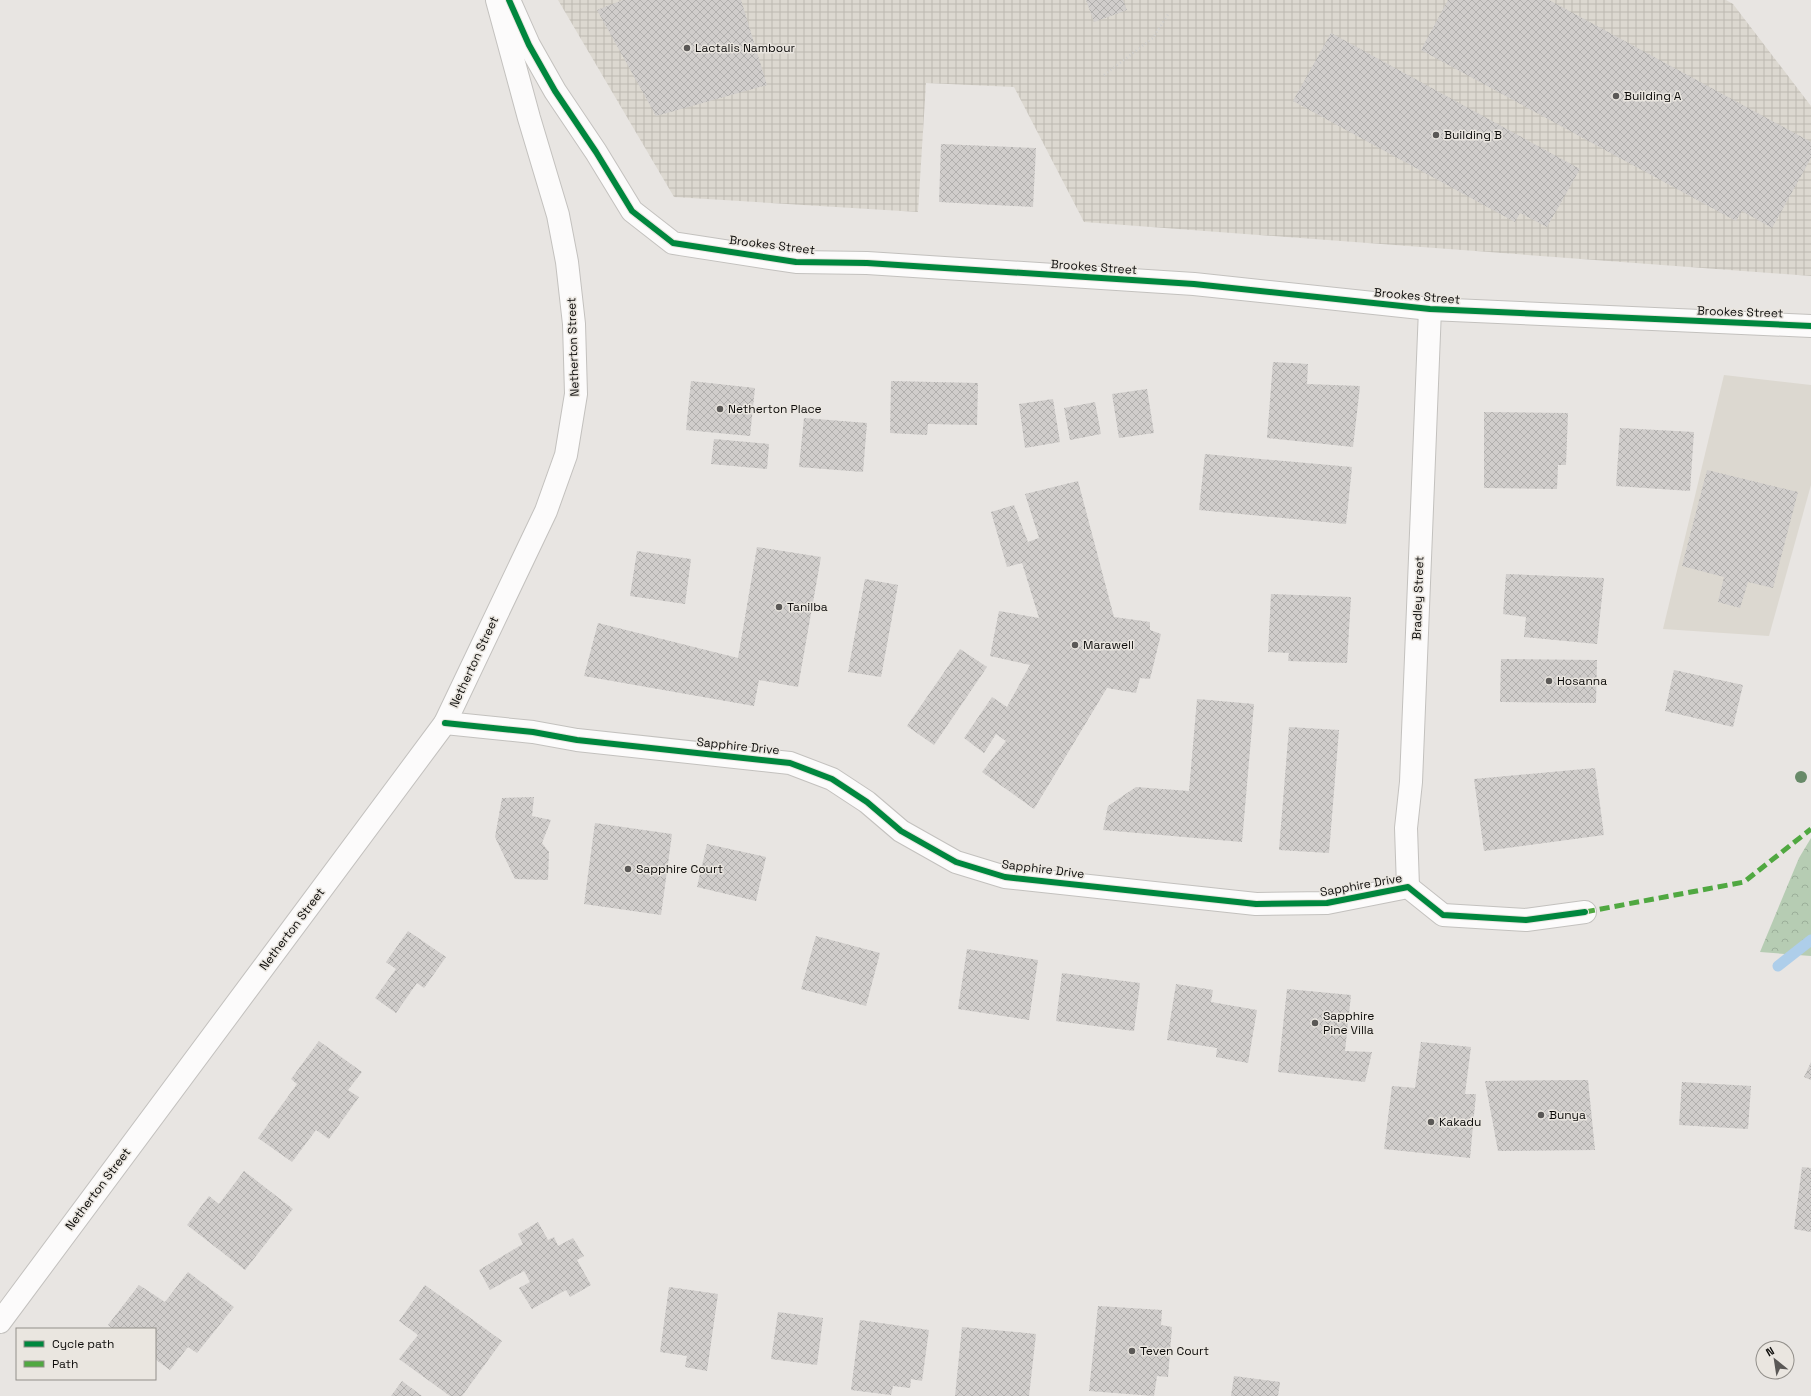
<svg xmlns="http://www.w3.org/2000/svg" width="1811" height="1396" font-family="'Space Grotesk',sans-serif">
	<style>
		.industrial { fill: url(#industrial-grid) }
		.built { fill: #dcd8d0 }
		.forest { fill: url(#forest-crowns) }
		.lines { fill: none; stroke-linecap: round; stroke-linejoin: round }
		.stream { stroke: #aeceea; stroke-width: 11 }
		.building { fill: url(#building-cross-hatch) }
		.street-casing { stroke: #c3c1be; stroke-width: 24 }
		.secondary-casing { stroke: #c3c1be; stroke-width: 24 }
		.path { stroke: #cfcfce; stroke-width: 2.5; stroke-dasharray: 1 3; stroke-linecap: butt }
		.street { stroke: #fcfbfb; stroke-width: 22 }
		.secondary { stroke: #fcfbfb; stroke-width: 22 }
		.quiet { stroke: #50a841; stroke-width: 5; stroke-dasharray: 10 5; stroke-linecap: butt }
		.cycleway-casing { stroke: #eae6e0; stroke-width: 8 }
		.cycleway { stroke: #00873e; stroke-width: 6 }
		.tree { fill: #688a69 }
		.poi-dot { fill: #5a5856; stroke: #eae6e0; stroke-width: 1.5 }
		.labels { text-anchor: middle; stroke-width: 3; stroke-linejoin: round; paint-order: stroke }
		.poi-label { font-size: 12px; fill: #0d0c0a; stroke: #eae6e0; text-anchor: start }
		.street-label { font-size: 12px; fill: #0d0c0a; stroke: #eae6e0 }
	</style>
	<defs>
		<pattern id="industrial-grid" width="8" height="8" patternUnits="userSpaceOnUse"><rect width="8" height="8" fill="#dcd8d0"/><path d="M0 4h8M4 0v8" fill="none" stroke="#bcb8b1"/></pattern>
		<pattern id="forest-crowns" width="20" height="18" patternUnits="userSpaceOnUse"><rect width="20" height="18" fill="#b6ccb3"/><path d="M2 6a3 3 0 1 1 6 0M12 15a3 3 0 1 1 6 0" fill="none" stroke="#9bae99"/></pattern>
		<pattern id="building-cross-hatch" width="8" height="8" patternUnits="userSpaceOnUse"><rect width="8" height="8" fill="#d0cdcb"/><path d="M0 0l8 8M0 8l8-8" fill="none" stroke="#b1afad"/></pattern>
	</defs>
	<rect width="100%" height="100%" fill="#e8e5e2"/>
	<polygon class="industrial" points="558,0 1726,0 1733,4 1811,106 1811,276 1084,222 1014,87 926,83 918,212 674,197"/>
	<polygon class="built" points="1724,375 1811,385 1811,485 1769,636 1663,629"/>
	<polygon class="forest" points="1811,838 1811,956 1760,952 1799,858"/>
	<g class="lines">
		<polyline class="stream" points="1778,966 1811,940"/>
	</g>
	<g class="building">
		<polygon points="623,0 741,0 767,85 656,116 597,10"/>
		<polygon points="1086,0 1123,0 1127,10 1094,22"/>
		<polygon points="1448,0 1549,0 1811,142 1811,158 1772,228 1742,211 1736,221 1421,50"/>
		<polygon points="1331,33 1580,169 1547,227 1520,213 1515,222 1293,101"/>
		<polygon points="941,144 1036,148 1033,207 939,202"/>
		<polygon points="1273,362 1308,364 1307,384 1360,386 1353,447 1267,438"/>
		<polygon points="691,381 755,388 750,436 686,430"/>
		<polygon points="891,381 978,383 977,425 928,424 927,435 890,433"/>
		<polygon points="1147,389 1154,433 1119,438 1112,394"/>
		<polygon points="1053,399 1060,442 1025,448 1019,404"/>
		<polygon points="1095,402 1101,434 1070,440 1064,408"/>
		<polygon points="1484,412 1568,413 1566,465 1558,465 1557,489 1484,488"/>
		<polygon points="804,418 867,423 863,472 799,467"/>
		<polygon points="1620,428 1694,432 1690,491 1616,486"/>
		<polygon points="714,439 769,444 767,469 711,464"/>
		<polygon points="1205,454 1352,467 1346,524 1199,510"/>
		<polygon points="1707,470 1798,492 1773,588 1748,582 1740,608 1718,602 1724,577 1682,566"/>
		<polygon points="1078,481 1114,617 1150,622 1150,630 1161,634 1150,679 1140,678 1136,693 1107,688 1034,809 982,772 1006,741 996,734 984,753 964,738 992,697 1007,707 1030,665 990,656 999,611 1039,618 1022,563 1007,567 991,512 1014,505 1028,542 1039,538 1025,494"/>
		<polygon points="757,547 821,557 798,687 759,680 754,706 584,676 598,623 738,658"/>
		<polygon points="637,551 691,559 685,604 630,596"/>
		<polygon points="1506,574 1604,578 1597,644 1524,637 1526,617 1503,614"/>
		<polygon points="865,579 898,585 881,677 848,672"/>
		<polygon points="1271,594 1351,597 1347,663 1288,661 1289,653 1268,652"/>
		<polygon points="960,649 987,667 934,745 907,726"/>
		<polygon points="1501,659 1597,660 1596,703 1500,702"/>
		<polygon points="1674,670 1743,685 1733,727 1665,711"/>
		<polygon points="1197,699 1254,704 1242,842 1103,830 1108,806 1136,787 1189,791"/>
		<polygon points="1289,727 1339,730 1329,853 1279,850"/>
		<polygon points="1595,768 1604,835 1484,851 1474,779"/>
		<polygon points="534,797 532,816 551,820 542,843 549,852 548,880 515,879 495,837 502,798"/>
		<polygon points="595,823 672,834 661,915 584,904"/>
		<polygon points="707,844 766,857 756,901 697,887"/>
		<polygon points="408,931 446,957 424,988 417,983 396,1013 375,998 396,969 386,962"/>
		<polygon points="816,936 880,953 866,1006 801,989"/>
		<polygon points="967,949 1038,960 1029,1020 958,1009"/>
		<polygon points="1062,973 1140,983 1134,1031 1056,1021"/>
		<polygon points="1176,984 1213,990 1211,1002 1257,1010 1248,1063 1216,1057 1217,1048 1167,1040"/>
		<polygon points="1287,989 1351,995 1345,1051 1372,1052 1365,1082 1278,1072"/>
		<polygon points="319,1041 362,1072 348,1090 359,1097 329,1139 316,1130 292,1162 258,1138 297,1084 291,1079"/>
		<polygon points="1421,1042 1471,1047 1465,1094 1476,1094 1470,1158 1384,1149 1392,1086 1415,1088"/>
		<polygon points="1811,1062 1811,1080 1804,1077"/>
		<polygon points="1588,1080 1595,1150 1498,1151 1485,1081"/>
		<polygon points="1682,1082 1751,1086 1748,1129 1679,1125"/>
		<polygon points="1802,1167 1811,1168 1811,1232 1794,1229"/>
		<polygon points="244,1171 293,1209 245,1270 187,1225 209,1196 219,1204"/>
		<polygon points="538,1222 548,1240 554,1237 558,1246 573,1238 584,1256 577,1260 591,1285 570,1297 566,1290 532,1309 519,1288 530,1282 524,1271 490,1290 479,1270 523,1244 518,1234"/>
		<polygon points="188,1272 234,1307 197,1353 188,1347 170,1370 155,1359 155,1329 113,1329 108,1325 139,1285 165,1302"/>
		<polygon points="425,1285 502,1341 462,1396 450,1396 399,1359 418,1335 399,1321"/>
		<polygon points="669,1287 718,1294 707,1371 685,1367 687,1356 660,1352"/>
		<polygon points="1098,1306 1162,1310 1161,1325 1172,1327 1168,1377 1157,1376 1154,1396 1089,1391"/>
		<polygon points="778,1312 823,1318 817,1365 771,1359"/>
		<polygon points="860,1320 929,1330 922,1381 911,1379 910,1388 893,1386 891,1395 851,1390"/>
		<polygon points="962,1327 1036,1334 1029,1396 955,1396"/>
		<polygon points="1234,1376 1280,1382 1278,1396 1231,1396"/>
		<polygon points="402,1381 422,1396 391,1396"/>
	</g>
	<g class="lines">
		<defs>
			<g id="street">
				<polyline points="509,0 529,45 555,91 596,152 632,211 673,243 796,262 867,263 1194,284 1430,309 1811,326"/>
				<polyline points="445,723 533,732 577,740 790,763 832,779 867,802 901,831 956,862 1005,877 1256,904 1327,903 1408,887 1443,915 1526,920 1585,912"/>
				<polyline points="1408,887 1406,828 1411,782 1430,309"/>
			</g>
			<polyline id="secondary" points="0,1322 445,723 546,511 566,455 576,394 574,324 567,262 558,215 529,118 497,0"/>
		</defs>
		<use href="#street" class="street-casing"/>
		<use href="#secondary" class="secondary-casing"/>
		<polyline class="path" points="1104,75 1153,38 1169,13"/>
		<use href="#street" class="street"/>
		<use href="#secondary" class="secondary"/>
		<polyline class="quiet" points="1585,912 1744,882 1811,829"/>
		<defs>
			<g id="cycleway">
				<polyline points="509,0 529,45 555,91 596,152 632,211 673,243 796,262 867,263 1194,284 1430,309 1811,326"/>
				<polyline points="445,723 533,732 577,740 790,763 832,779 867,802 901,831 956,862 1005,877 1256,904 1327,903 1408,887 1443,915 1526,920 1585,912"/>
			</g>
		</defs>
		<use href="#cycleway" class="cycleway-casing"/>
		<use href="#cycleway" class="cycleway"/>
	</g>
	<circle class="tree" cx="1801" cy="777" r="6"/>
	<g class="poi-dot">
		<circle cx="687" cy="48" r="4"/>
		<circle cx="1616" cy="96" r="4"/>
		<circle cx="1436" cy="135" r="4"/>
		<circle cx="720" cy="409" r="4"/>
		<circle cx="779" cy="607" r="4"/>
		<circle cx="1075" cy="645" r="4"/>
		<circle cx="1549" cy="681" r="4"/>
		<circle cx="628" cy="869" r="4"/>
		<circle cx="1315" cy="1023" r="4"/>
		<circle cx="1541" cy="1115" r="4"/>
		<circle cx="1431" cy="1122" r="4"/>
		<circle cx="1132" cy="1351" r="4"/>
	</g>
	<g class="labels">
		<g class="poi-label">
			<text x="695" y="52">Lactalis Nambour</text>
			<text x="1624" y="100">Building A</text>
			<text x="1444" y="139">Building B</text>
			<text x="728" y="413">Netherton Place</text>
			<text x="787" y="611">Tanilba</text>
			<text x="1083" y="649">Marawell</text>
			<text x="1557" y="685">Hosanna</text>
			<text x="636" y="873">Sapphire Court</text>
			<text x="1323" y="1020">Sapphire<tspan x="1323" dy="14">Pine Villa</tspan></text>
			<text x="1549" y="1119">Bunya</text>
			<text x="1439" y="1126">Kakadu</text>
			<text x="1140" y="1355">Teven Court</text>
		</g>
		<g class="street-label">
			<text transform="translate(772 245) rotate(7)" y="4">Brookes Street</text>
			<text transform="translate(1094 267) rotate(4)" y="4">Brookes Street</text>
			<text transform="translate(1417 296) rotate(5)" y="4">Brookes Street</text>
			<text transform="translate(1740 312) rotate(2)" y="4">Brookes Street</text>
			<text transform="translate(573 347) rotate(-92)" y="4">Netherton Street</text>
			<text transform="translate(1418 598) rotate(-88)" y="4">Bradley Street</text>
			<text transform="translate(474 662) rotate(-65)" y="4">Netherton Street</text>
			<text transform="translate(738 746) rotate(6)" y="4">Sapphire Drive</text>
			<text transform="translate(1043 869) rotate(7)" y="4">Sapphire Drive</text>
			<text transform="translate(1361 885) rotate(-10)" y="4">Sapphire Drive</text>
			<text transform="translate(292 929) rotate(-53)" y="4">Netherton Street</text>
			<text transform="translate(98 1189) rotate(-53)" y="4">Netherton Street</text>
		</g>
	</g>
	<rect x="16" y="1328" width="140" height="52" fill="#eae6e0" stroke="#928f8a"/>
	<rect x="24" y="1341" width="20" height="6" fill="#00873e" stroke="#928f8a"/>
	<text x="52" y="1348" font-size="12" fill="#0d0c0a">Cycle path</text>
	<rect x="24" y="1361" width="20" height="6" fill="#50a841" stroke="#928f8a"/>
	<text x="52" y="1368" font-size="12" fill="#0d0c0a">Path</text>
	<g transform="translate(1775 1360) rotate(330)"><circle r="19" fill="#eae6e0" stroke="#928f8a"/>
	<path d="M0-3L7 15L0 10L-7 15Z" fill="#5a5856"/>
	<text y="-6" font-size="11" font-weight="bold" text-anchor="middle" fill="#0d0c0a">N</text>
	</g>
</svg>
